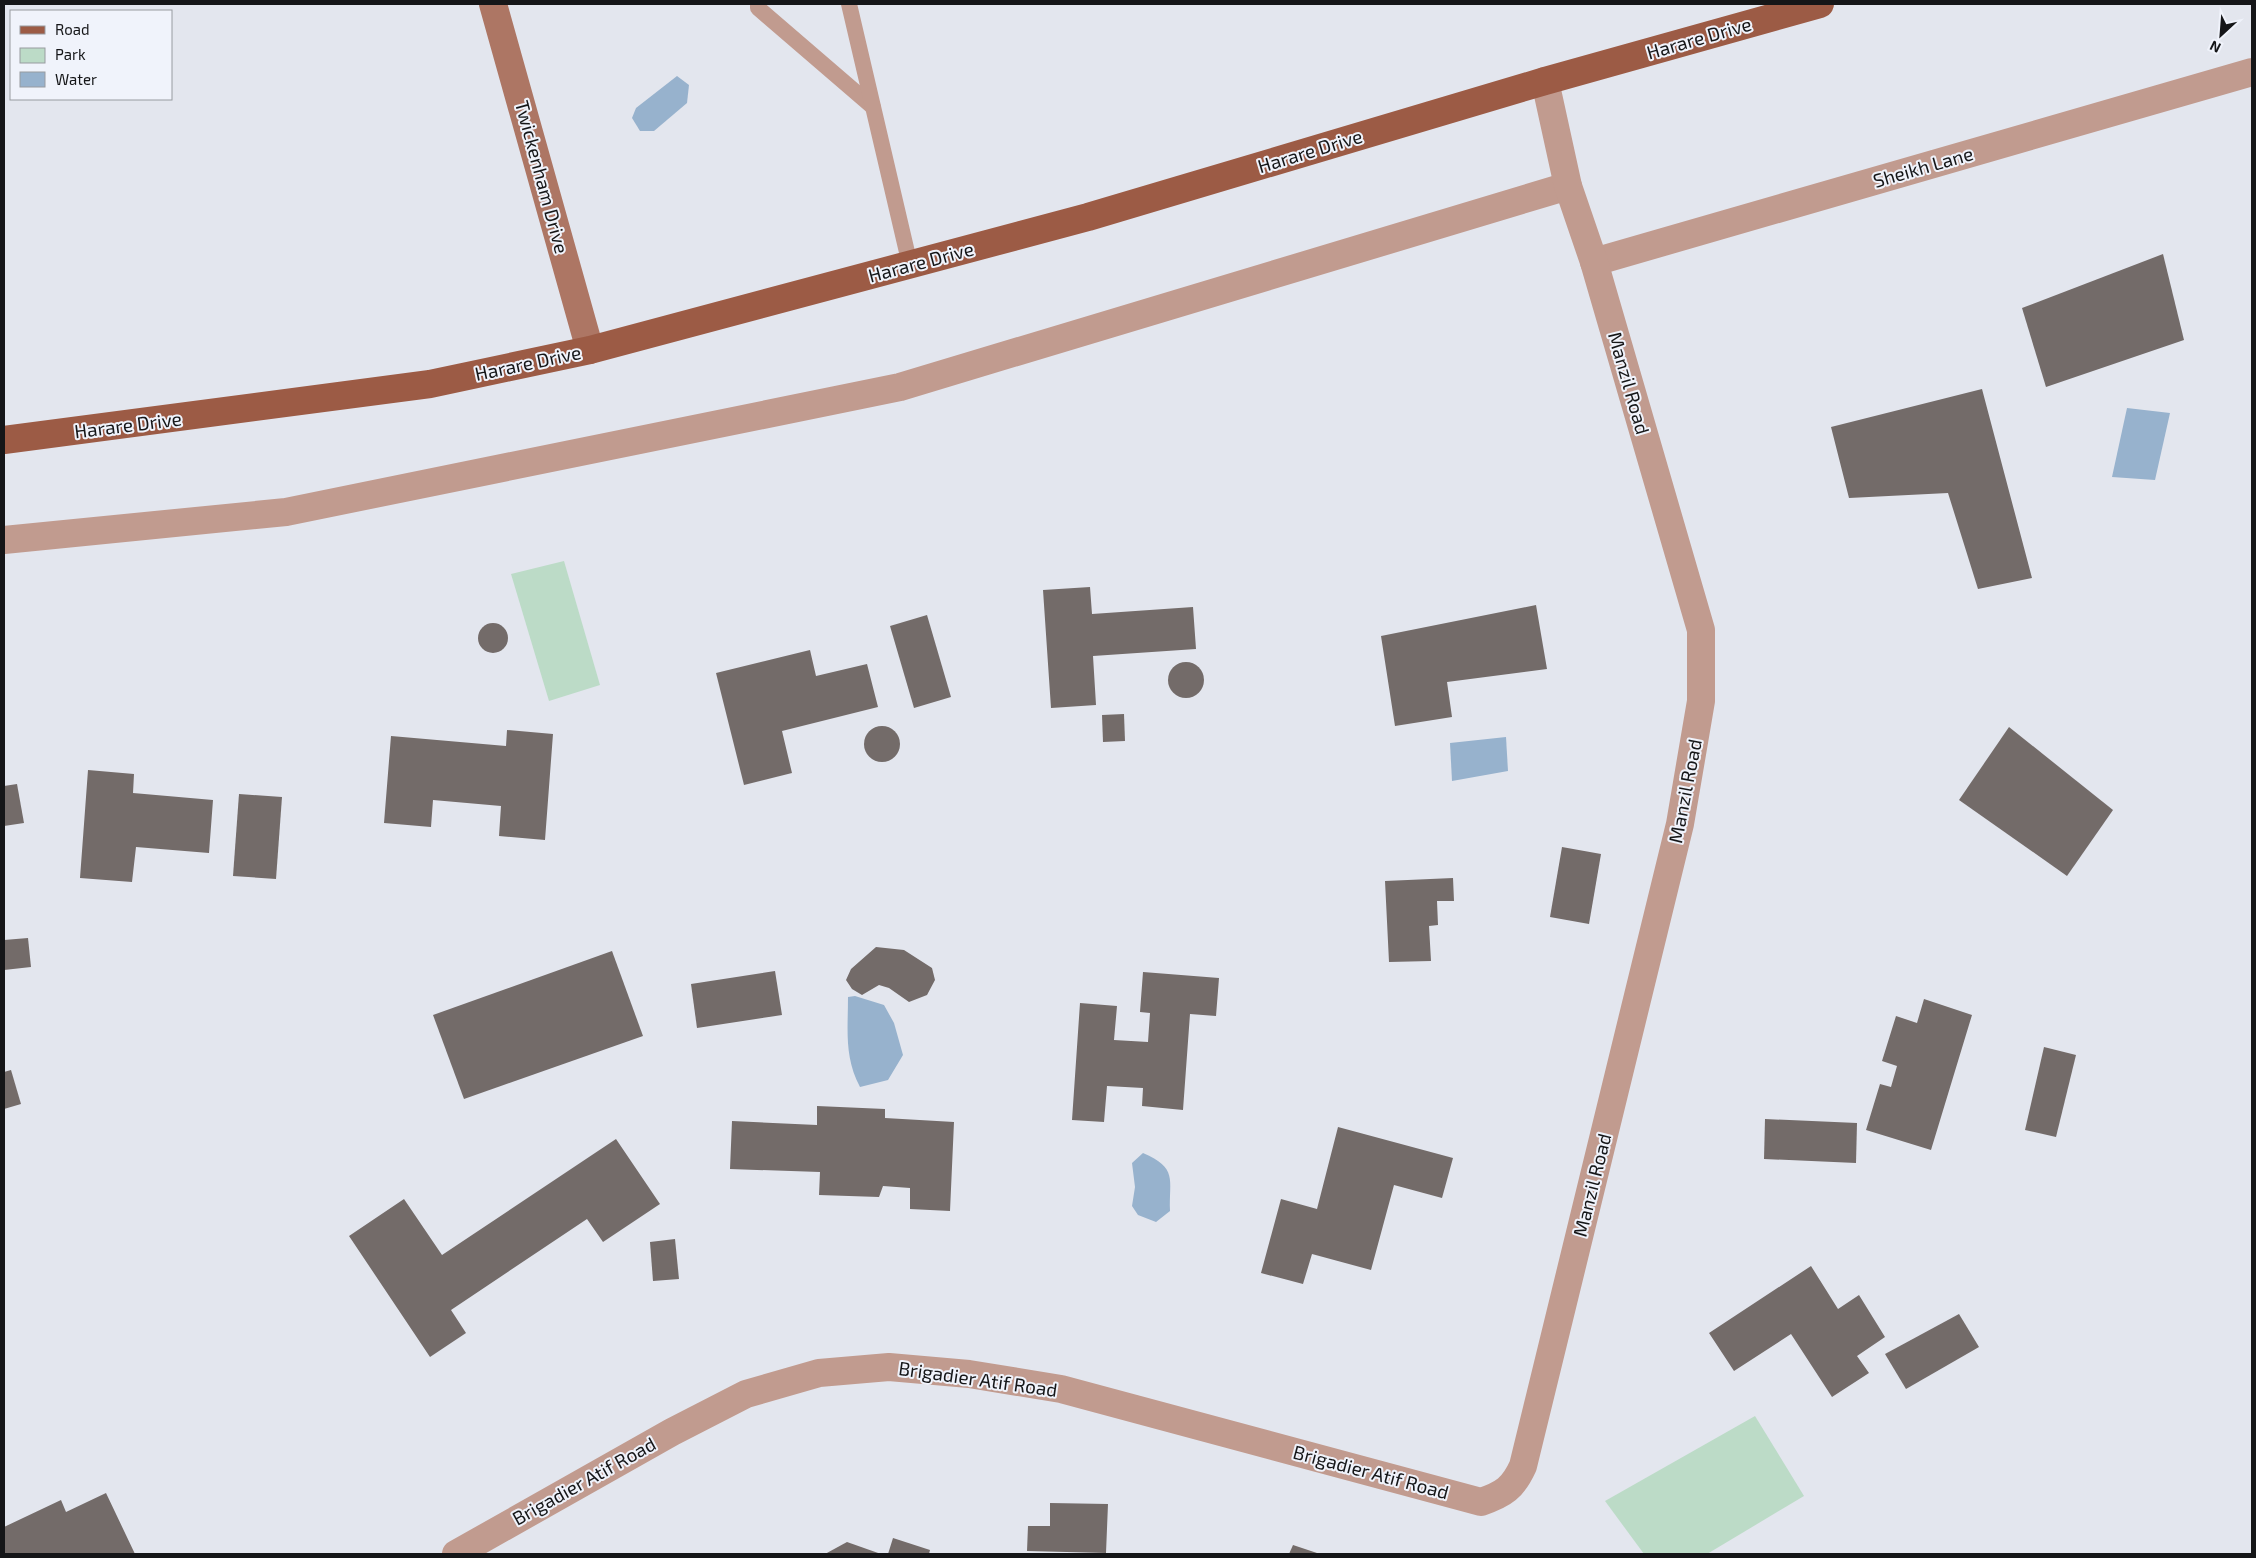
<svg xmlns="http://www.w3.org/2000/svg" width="2256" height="1558" font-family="'Exo 2',sans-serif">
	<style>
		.green { fill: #bcdbc7 }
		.water { fill: #97b2cd }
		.building { fill: #736b69 }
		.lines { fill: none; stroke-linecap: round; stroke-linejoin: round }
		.lane { stroke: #c19b8f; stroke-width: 16 }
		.street { stroke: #c19b8f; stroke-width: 28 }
		.secondary { stroke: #ad7664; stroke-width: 28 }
		.primary { stroke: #9c5b45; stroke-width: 28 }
		.labels { text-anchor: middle; stroke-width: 4; stroke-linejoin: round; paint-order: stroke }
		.street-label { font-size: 19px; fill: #151618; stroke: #f0f3fb }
	</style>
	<rect width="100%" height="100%" fill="#e3e6ee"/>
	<g class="green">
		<polygon points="564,561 600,685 549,701 511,574"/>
		<polygon points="1755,1416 1804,1496 1707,1554 1644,1554 1605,1501"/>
	</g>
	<g class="water">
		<polygon points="677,76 689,85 687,103 654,131 640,131 632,118 636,108"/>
		<polygon points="2127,408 2170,413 2155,480 2112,477"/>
		<polygon points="1506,737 1508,771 1452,781 1450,743"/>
		<path d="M855 996 884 1005 894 1023 903 1055 888 1080 860 1087C844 1057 848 1030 848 997Z"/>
		<path d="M1143 1153C1178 1168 1169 1179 1170 1211L1156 1222 1138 1215 1132 1206 1135 1187 1132 1163Z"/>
	</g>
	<g class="building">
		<polygon points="2163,254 2184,340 2046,387 2022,308"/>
		<polygon points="1982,389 2032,578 1978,589 1948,493 1849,498 1831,427"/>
		<polygon points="1090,587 1092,614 1193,607 1196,649 1093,656 1096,705 1051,708 1043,590"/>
		<polygon points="1536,605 1547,669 1447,682 1452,717 1395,726 1381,636"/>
		<polygon points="927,615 951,697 914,708 890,626"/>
		<circle cx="493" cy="638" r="15"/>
		<polygon points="810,650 816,676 867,664 878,707 782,731 792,773 744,785 716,673"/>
		<circle cx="1186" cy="680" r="18"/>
		<polygon points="1124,714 1125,741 1103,742 1102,715"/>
		<circle cx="882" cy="744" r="18"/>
		<polygon points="2009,727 2113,810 2067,876 1959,800"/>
		<polygon points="507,730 553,734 545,840 499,836 501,806 433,800 431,827 384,823 391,736 506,746"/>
		<polygon points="88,770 134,774 133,793 213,800 209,853 136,847 132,882 80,878"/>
		<polygon points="17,784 24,823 4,826 4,786"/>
		<polygon points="239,794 282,797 276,879 233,876"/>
		<polygon points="1562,847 1601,854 1589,924 1550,917"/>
		<polygon points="1453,878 1454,901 1437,901 1438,925 1429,926 1431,961 1389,962 1385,881"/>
		<polygon points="28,938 31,967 4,970 4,940"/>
		<polygon points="876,947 904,950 932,968 935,980 927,995 909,1002 889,988 879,985 862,995 852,989 846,980 851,969"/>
		<polygon points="612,951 643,1036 464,1099 433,1015"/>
		<polygon points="775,971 782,1015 697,1028 691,984"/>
		<polygon points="1143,972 1219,978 1216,1016 1190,1014 1183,1110 1142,1106 1143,1088 1107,1086 1104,1122 1072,1120 1080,1003 1117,1006 1114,1040 1148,1042 1150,1013 1140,1012"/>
		<polygon points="1924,999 1972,1015 1931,1150 1866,1130 1880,1084 1891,1087 1897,1066 1882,1061 1896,1016 1917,1023"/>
		<polygon points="2044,1047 2076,1055 2056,1137 2025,1130"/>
		<polygon points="11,1070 21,1104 4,1109 4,1072"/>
		<polygon points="817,1106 885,1109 885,1118 954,1122 950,1211 910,1209 910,1188 883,1186 879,1197 819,1195 820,1172 730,1169 732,1121 817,1125"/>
		<polygon points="1765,1119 1857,1123 1856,1163 1764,1159"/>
		<polygon points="1338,1127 1453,1158 1442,1198 1394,1185 1371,1270 1312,1254 1303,1284 1261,1273 1281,1199 1317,1209"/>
		<polygon points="616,1139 660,1204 603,1242 587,1219 451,1310 466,1333 430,1357 349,1236 404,1199 442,1255"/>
		<polygon points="675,1239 679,1279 653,1281 650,1242"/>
		<polygon points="1811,1266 1838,1309 1859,1295 1885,1337 1857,1356 1869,1373 1832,1397 1791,1334 1734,1371 1709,1333"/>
		<polygon points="1959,1314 1979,1347 1906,1389 1885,1354"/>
		<polygon points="106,1493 135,1554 4,1554 4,1527 61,1500 66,1512"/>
		<polygon points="1050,1503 1108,1504 1106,1553 1027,1551 1028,1526 1050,1526"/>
		<polygon points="893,1538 930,1550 929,1554 888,1554"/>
		<polygon points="847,1542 881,1554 825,1554"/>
		<polygon points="1293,1545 1320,1554 1289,1554"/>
	</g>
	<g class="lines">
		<g class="lane">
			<polyline points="758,4 758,8 873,107"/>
			<polyline points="849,4 910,265"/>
		</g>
		<g class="street">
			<polyline points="1594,262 2252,72"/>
			<polyline points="4,540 286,512 900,387 1568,186"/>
			<path d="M456 1554 672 1432 746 1394 819 1373 889 1367 969 1374 1061 1389 1481 1502C1504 1494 1513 1488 1523 1466L1680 824 1701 701V630L1594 262 1568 186 1545 81"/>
		</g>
		<polyline class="secondary" points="493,4 590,350"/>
		<polyline class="primary" points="4,440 430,384 590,350 1088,217 1545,81 1820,4"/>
	</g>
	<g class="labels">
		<g class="street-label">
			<text transform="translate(1699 38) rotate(-16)" y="7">Harare Drive</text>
			<text transform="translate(1310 151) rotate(-17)" y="7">Harare Drive</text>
			<text transform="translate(1923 167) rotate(-16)" y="7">Sheikh Lane</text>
			<text transform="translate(542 177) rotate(75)" y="7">Twickenham Drive</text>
			<text transform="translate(921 262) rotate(-15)" y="7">Harare Drive</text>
			<text transform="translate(528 363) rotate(-12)" y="7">Harare Drive</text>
			<text transform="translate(1629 383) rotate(74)" y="7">Manzil Road</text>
			<text transform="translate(128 425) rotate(-7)" y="7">Harare Drive</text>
			<text transform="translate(1685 791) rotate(-79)" y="7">Manzil Road</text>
			<text transform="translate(1592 1185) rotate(-76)" y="7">Manzil Road</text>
			<text transform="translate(978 1379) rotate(8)" y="7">Brigadier Atif Road</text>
			<text transform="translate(1371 1472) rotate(15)" y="7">Brigadier Atif Road</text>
			<text transform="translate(584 1481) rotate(-29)" y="7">Brigadier Atif Road</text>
		</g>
	</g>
	<rect width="2256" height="1558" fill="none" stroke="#151618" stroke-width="10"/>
	<rect x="10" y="10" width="162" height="90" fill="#f0f3fb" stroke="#989ba0"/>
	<rect x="20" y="26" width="25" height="8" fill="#9c5b45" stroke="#989ba0"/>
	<text x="55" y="35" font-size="15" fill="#151618">Road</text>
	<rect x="20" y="48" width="25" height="15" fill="#bcdbc7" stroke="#989ba0"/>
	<text x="55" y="60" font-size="15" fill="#151618">Park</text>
	<rect x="20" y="72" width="25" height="15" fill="#97b2cd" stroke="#989ba0"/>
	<text x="55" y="85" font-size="15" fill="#151618">Water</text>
	<g transform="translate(2221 35) rotate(206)" stroke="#f0f3fb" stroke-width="4" paint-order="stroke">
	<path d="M0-4L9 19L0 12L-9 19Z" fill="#151618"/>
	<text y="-8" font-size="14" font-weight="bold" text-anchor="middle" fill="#151618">N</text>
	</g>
</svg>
